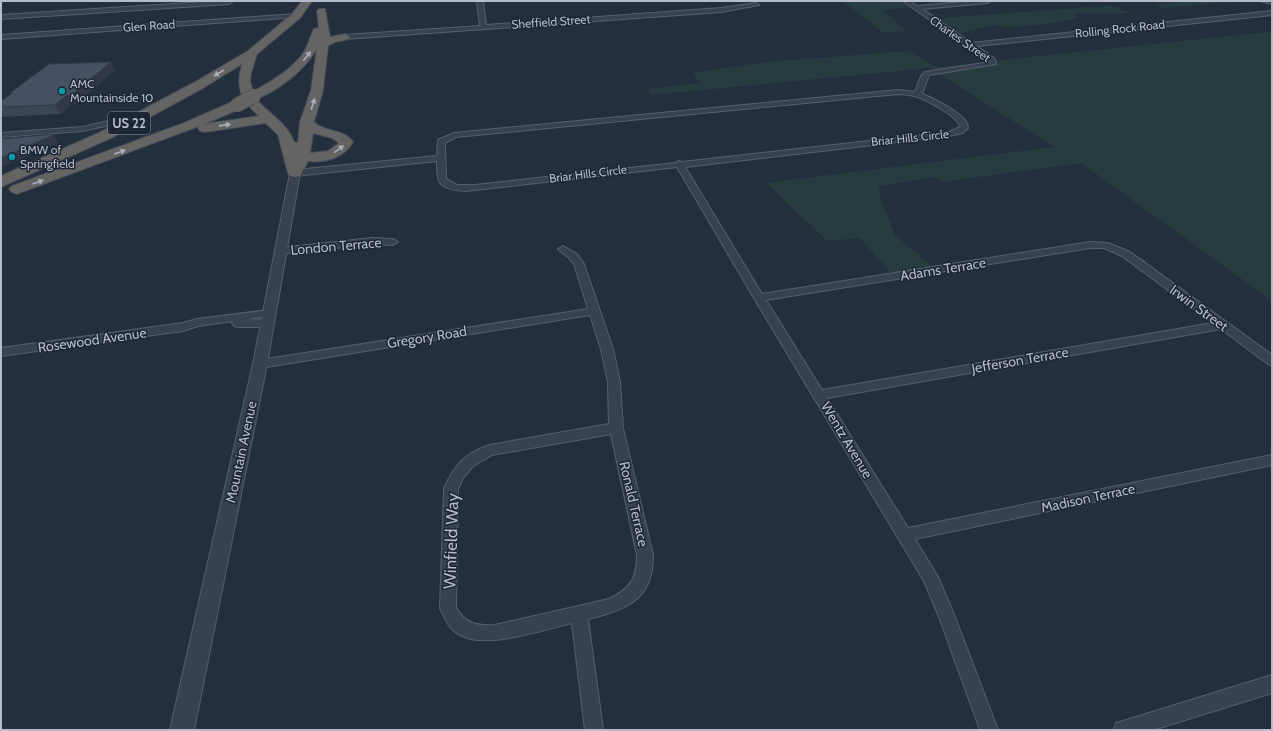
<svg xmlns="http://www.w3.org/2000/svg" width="1273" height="731" font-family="Cabin,sans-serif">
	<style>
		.green { fill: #263c3f }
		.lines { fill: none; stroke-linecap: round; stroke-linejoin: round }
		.minor-casing { stroke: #565f6c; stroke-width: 2 }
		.tertiary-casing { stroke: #565f6c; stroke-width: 2 }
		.trunk-casing { stroke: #434c59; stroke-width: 2 }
		.minor { fill: #38414e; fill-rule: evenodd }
		.tertiary { fill: #38414e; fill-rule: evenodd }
		.trunk { fill: #656462; fill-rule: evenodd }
		.trunk-bridge-casing { stroke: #434c59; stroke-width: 15; stroke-linecap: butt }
		.trunk-bridge { stroke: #656462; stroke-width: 14 }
		.wall { fill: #3b4654 }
		.shaded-wall { fill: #303945 }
		.building { fill: #455162; stroke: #303945 }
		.oneway { fill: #a8afba }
		.culture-dot { fill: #0f9aa8; stroke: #1d2633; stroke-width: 1.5 }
		.labels { text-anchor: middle; stroke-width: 3; stroke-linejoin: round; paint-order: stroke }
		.far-street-label { font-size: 12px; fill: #b4bcc9; stroke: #1d2633 }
		.far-poi-label { font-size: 12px; fill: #b4bcc9; stroke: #1d2633; text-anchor: start }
		.shield { fill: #1d2633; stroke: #878f9c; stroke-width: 1 }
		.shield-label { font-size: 13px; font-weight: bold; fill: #b4bcc9 }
		.street-label { font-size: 14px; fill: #b4bcc9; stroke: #1d2633 }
		.near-street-label { font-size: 17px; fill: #b4bcc9; stroke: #1d2633 }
	</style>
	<rect width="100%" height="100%" fill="#242f3e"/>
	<g class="green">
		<polygon points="842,1 901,1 910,7 883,10 906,31 884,33"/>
		<polygon points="1173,1 1222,1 1229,2 1162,8 1155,5"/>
		<polygon points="1110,6 1132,13 1074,14 1078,18 1047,24 1008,27 993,25 958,34 939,18"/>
		<polygon points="1267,32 1272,33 1272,301 1081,163 941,182 934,177 879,186 879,194 895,235 939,272 896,279 860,238 827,241 766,183 1054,147 930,68 651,95 646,89 700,83 693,73 766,62 908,51 937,67"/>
	</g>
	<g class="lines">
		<defs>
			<g id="minor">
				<polygon points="219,1 232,2 229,4 1,19 1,15"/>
				<polygon points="477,1 483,1 486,25 721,8 756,3 759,5 721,12 345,39 342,37 345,35 480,26"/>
				<path d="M903 1H910L917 6 971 1H991L988 3 922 9 972 43 1272 11V15L977 46 995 59 996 64 929 75 922 94C931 97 962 113 966 122 967 122 968 127 968 128L963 133 949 136 685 167 762 294 1090 242 1108 243 1130 252 1272 355V365L1268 364 1221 329 827 398 908 528 1272 455V465L915 539 938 577 955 617 998 730H980L939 617 924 581 754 298 677 167 466 191C457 191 440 189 438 178 437 173 437 166 437 161L295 176 291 173 295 170 437 156 438 140 454 133 898 90 915 92 921 76 925 72 990 62ZM898 94C903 94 909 95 914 96 925 99 958 116 960 127L949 132 682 162 679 161 675 163 475 185H457L446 179 445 143 456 137ZM1090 248H1104L1122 256 1213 323 822 390 766 300Z"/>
				<polygon points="1260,1 1272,1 1272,4"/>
				<polygon points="296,14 298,15 298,17 1,39 1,35"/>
				<polygon points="140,114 143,114 143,118 82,131 1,137 1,133 82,127"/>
				<polygon points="372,238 393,239 398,242 393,245 372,244 280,254 275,251 280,248"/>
				<path d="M563 246 577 254 584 264 613 349 620 382 623 428 653 555C654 599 626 610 588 619L603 730H585L572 623C542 630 479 653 454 631 447 625 444 616 440 608L444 489C454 465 465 453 490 445L609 424 608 382 601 349 590 315 260 368 256 367 254 364 256 361 260 360 588 309 574 264 569 258 558 249ZM611 434 637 555C637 579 631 588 609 599L495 625C477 626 465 624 456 607L458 489 463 478 472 467 492 455Z"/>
				<polygon points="269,310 273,311 275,313 273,315 248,319 271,320 273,323 271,326 267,327 238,327 234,326 232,323 233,321 198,326 183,331 1,356 1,348 183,323 197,319"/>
				<polygon points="1272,675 1272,693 1153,730 1114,730 1116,723 1123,721"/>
			</g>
			<polygon id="tertiary" points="295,170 300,173 267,364 194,730 170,730 253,364 290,173"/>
			<path id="trunk" d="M302 1H312L300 18 257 54 251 73 250 81 253 92C271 81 292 70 304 52 309 44 310 36 314 29L319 28 317 11 319 9H325L330 37 345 34 350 37 349 39 335 42 328 46 323 90 314 122C325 133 343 128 353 142 344 158 325 163 308 161L300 176 295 177 290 176 288 173 278 135 266 123 205 132 200 131 198 128 199 126 22 192 17 194 12 192 9 189 12 186 184 123 232 102H242L243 105 242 108 204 124 259 116C241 100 235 88 242 64L203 88 111 138 1 187V176L101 132 195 82 248 51 292 14ZM317 48 311 90 300 122 298 143 294 142C287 123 269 114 256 99 278 91 306 69 317 48ZM313 133 332 138 339 143 328 151 310 153Z"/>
		</defs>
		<use href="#minor" class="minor-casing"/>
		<use href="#tertiary" class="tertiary-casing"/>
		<use href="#trunk" class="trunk-casing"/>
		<use href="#minor" class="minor"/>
		<use href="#tertiary" class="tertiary"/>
		<use href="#trunk" class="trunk"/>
		<defs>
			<polyline id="trunk-bridge" points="237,105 254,96"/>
		</defs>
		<use href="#trunk-bridge" class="trunk-bridge-casing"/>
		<use href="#trunk-bridge" class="trunk-bridge"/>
	</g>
	<polygon class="wall" points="111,62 115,70 76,104 71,105 60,114 1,117 1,101 11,94 10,93"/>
	<g class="shaded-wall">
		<polygon points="111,62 115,70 76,104 71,105 60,114 55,105"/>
		<polygon points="53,134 58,143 1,167 1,158"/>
	</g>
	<g class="building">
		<polygon points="111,62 71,95 66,96 55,105 1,107 1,101 13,93 10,93 49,64"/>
		<polygon points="53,134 54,135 1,158 1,139"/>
	</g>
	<defs><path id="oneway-solid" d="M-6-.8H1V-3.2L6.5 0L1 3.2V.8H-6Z"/></defs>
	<g class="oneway">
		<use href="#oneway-solid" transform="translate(307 56) rotate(-51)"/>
		<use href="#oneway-solid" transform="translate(219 73) rotate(149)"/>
		<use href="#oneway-solid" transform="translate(313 104) rotate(-72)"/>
		<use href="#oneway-solid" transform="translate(225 125) rotate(-8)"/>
		<use href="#oneway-solid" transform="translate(339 149) rotate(-36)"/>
		<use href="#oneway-solid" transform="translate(120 152) rotate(-20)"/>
		<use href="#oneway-solid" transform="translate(38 182) rotate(-20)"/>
	</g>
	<g class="culture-dot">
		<circle cx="62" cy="91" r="4"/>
		<circle cx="12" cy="157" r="4"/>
	</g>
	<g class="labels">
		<g class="far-street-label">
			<text transform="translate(551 22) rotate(-4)" y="4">Sheffield Street</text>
			<text transform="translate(149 26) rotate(-4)" y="4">Glen Road</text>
			<text transform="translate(1120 29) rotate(-6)" y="4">Rolling Rock Road</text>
			<text transform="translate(960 39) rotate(35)" y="4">Charles Street</text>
			<text transform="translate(910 138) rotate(-6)" y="4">Briar Hills Circle</text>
			<text transform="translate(588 174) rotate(-7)" y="4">Briar Hills Circle</text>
		</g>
		<g class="far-poi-label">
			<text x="70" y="88">AMC<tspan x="70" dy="14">Mountainside 10</tspan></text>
			<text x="20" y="154">BMW of<tspan x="20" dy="14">Springfield</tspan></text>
		</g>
		<rect class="shield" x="108" y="112" width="42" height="22" rx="3"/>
		<g class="shield-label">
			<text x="129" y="128">US 22</text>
		</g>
		<g class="street-label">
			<text transform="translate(336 246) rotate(-5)" y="5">London Terrace</text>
			<text transform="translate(943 269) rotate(-9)" y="5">Adams Terrace</text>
			<text transform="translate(1199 308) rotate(36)" y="5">Irwin Street</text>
			<text transform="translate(427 337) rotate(-9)" y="5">Gregory Road</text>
			<text transform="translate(92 340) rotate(-8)" y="5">Rosewood Avenue</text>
			<text transform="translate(1020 360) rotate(-10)" y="5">Jefferson Terrace</text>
			<text transform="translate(847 440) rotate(59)" y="5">Wentz Avenue</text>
			<text transform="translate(241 452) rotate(-78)" y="5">Mountain Avenue</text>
			<text transform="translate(1088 498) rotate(-12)" y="5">Madison Terrace</text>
			<text transform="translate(634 504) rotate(77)" y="5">Ronald Terrace</text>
		</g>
		<g class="near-street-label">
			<text transform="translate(451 541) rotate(-88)" y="6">Winfield Way</text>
		</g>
	</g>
	<rect width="1273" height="731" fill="none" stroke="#b4bcc9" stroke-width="4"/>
</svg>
